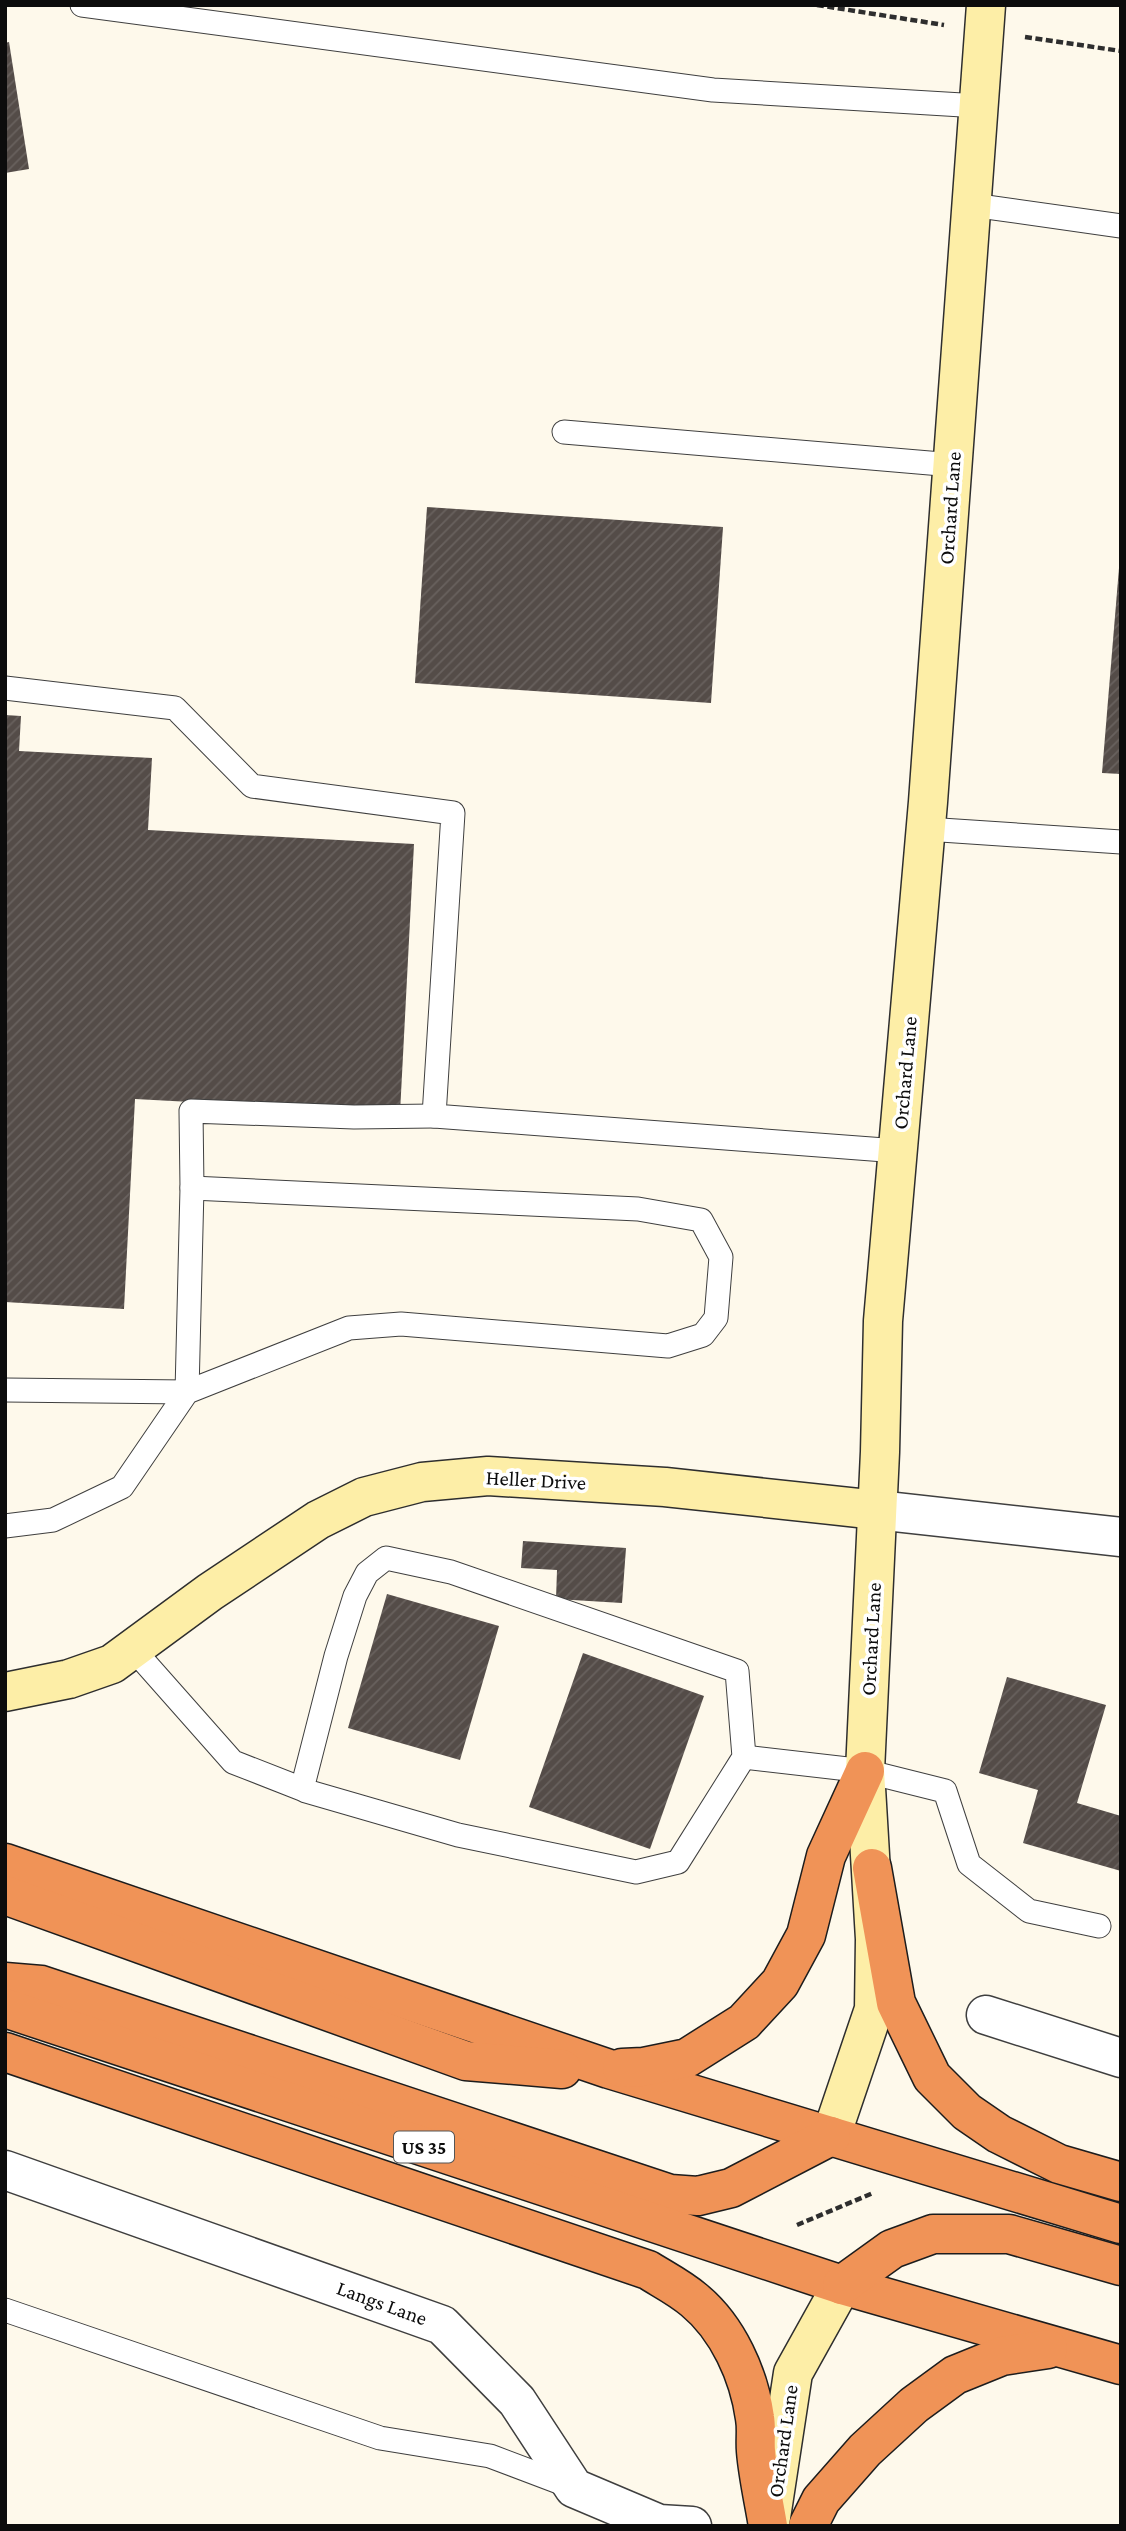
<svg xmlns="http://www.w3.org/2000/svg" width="1126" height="2531" font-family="'Crimson Pro',serif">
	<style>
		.building { fill: url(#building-hatch) }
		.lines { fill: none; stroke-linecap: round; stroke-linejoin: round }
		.lane-casing { stroke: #3f3f3f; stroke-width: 25 }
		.street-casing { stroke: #3f3f3f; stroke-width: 41 }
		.secondary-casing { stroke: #2e2e2e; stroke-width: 41 }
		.highway-casing { stroke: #1d1d1d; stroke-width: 41 }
		.path { stroke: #2e2e2e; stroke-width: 4.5; stroke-dasharray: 7 3.5; stroke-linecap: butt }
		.lane { stroke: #fff; stroke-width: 23 }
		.street { stroke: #fff; stroke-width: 38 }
		.secondary { stroke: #fdeea7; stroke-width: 38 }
		.highway { stroke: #f09357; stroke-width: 38 }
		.labels { text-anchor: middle; stroke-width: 7; stroke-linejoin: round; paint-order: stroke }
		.shield { fill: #fff; stroke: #555; stroke-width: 2 }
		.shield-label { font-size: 19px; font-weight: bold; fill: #0c0c0c }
		.street-label { font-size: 21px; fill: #0c0c0c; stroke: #fff }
	</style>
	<defs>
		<pattern id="building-hatch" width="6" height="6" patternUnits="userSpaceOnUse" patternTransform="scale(1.75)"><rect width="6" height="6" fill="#544c48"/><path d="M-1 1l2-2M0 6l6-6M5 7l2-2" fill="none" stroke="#68615e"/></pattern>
	</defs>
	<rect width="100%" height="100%" fill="#fef9eb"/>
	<g class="building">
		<polygon points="9,42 29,169 5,173 5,43"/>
		<polygon points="427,507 723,527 711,703 415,683"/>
		<polygon points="1119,568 1121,568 1121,774 1102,773"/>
		<polygon points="5,715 21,716 19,751 152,758 148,830 414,844 400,1113 135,1099 124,1309 5,1302"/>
		<polygon points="523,1541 626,1548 622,1603 556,1599 557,1570 521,1568"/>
		<polygon points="387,1594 499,1626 460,1760 348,1728"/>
		<polygon points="583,1653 704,1696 650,1849 529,1807"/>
		<polygon points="1007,1677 1106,1705 1077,1803 1121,1816 1121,1871 1023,1843 1038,1790 979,1773"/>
	</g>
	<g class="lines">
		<defs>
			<g id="lane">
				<polyline points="82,5 713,90 979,106"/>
				<polyline points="972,205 1121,226"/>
				<polyline points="564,432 953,465"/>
				<polyline points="5,688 175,708 252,786 453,813 434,1116 898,1151"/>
				<polyline points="926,829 1121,842"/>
				<polyline points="5,1390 187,1392 192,1188 191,1111 354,1117 434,1116"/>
				<polyline points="5,1526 53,1520 122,1487 187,1392 349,1328 401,1324 668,1346 703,1335 716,1318 721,1257 701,1220 638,1209 192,1188"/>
				<polyline points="133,1649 233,1762 302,1789 306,1791 458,1835 636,1872 678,1862 744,1757 737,1671 451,1572 386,1558 367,1573 355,1596 336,1656 302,1789"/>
				<polyline points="744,1757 865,1771 945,1791 969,1864 1029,1911 1099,1926"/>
				<polyline points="5,2310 380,2438 490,2456 572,2487"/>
			</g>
			<g id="street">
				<polyline points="877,1510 1121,1537"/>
				<polyline points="986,2015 1121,2058"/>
				<polyline points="5,2170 442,2325 517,2401 574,2488 659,2524 692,2526"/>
			</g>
			<g id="secondary">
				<polyline points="5,1692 69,1679 112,1664 210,1592 318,1520 364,1497 422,1482 488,1476 665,1487 877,1510"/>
				<polyline points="831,2136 874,2009 875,1939 865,1771 880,1452 883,1321 928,802 986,5"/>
				<polyline points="770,2524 793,2373 842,2285"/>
			</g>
			<g id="highway">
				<polyline points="5,1863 609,2069 1121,2224"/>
				<polyline points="872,1868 896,2003 932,2077 967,2112 999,2134 1059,2164 1121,2182"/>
				<polyline points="5,1895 466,2061 562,2069"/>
				<polyline points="5,1982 41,1985 670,2194 698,2196 731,2188 831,2136"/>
				<polyline points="5,2008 842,2285 1121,2365"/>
				<path d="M5 2052 648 2270C664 2280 680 2288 694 2300 728 2328 749 2375 755 2418 757 2429 755 2440 756 2451 758 2476 764 2501 768 2526"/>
				<polyline points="622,2068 643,2067 687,2058 744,2022 780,1983 806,1935 826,1856 865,1771"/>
				<polyline points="842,2285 892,2249 933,2234 1009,2234 1121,2266"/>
				<polyline points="808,2526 821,2500 865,2450 914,2405 955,2375 1002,2356 1048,2349"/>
			</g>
		</defs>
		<use href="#lane" class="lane-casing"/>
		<use href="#street" class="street-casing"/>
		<use href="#secondary" class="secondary-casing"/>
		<use href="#highway" class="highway-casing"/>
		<g class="path">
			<polyline points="817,5 944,25"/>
			<polyline points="1025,37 1121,51"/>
			<polyline points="797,2225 873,2193"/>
		</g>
		<use href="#lane" class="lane"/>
		<use href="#street" class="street"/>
		<use href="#secondary" class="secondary"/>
		<use href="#highway" class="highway"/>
	</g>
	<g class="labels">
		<rect class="shield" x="394" y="2131.5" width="60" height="31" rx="5"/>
		<g class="shield-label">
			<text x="424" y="2154">US 35</text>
		</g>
		<g class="street-label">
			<text transform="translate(950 508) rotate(-86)" y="7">Orchard Lane</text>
			<text transform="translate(905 1073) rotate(-85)" y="7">Orchard Lane</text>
			<text transform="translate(536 1480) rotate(3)" y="7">Heller Drive</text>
			<text transform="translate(871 1639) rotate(-87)" y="7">Orchard Lane</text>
			<text transform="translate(382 2303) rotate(20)" y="7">Langs Lane</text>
			<text transform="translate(783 2441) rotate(-82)" y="7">Orchard Lane</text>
		</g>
	</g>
	<rect width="1126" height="2531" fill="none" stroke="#0c0c0c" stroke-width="14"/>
</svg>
